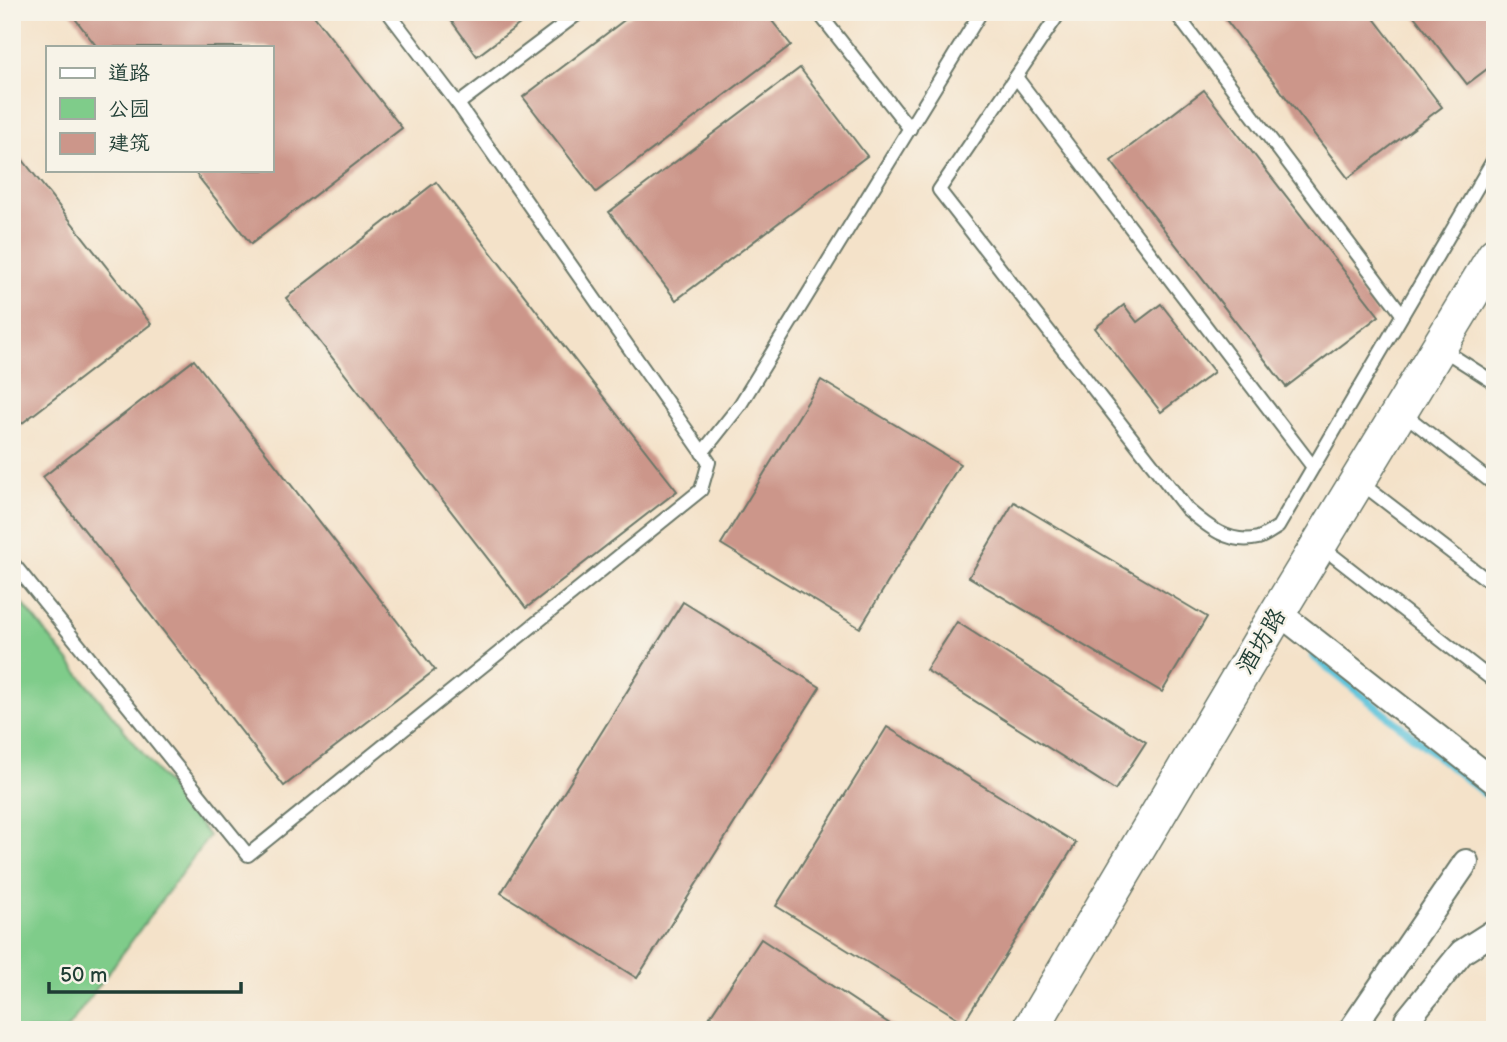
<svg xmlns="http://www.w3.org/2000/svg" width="1507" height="1042" font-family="'Balsamiq Sans','LXGW WenKai TC',sans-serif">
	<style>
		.green { fill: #7fcc8a; stroke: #4f845f; stroke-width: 2 }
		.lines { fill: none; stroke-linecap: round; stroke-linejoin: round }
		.stream { stroke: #5ec4db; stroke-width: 8 }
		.building { fill: #cc968a }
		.lane-casing { stroke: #6a7768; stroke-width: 16 }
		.street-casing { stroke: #6a7768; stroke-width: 28 }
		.secondary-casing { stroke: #6a7768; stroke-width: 38 }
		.lane { stroke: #fff; stroke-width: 12 }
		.street { stroke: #fff; stroke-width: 24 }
		.secondary { stroke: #fff; stroke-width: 35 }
		.labels { text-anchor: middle; stroke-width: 5; stroke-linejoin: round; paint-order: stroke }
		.street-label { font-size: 24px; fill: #1f3d34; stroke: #f7f3e8 }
	</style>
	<rect width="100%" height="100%" fill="#f7f3e8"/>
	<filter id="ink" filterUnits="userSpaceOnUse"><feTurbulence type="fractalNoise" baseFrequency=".0143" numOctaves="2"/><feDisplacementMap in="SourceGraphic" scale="14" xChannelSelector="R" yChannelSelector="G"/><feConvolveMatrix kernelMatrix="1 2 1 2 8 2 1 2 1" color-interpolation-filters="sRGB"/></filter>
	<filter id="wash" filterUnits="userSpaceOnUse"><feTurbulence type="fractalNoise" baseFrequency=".00686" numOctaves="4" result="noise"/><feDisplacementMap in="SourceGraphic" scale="28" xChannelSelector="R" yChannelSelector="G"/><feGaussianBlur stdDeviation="1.57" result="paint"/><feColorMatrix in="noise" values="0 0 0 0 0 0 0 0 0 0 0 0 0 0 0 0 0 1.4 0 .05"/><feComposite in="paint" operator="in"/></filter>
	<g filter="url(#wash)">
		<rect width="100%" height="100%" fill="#f4e2c9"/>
		<polygon class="green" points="12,590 209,836 66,1030 12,1030"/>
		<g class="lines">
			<polyline class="stream" points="1313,656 1495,802"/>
		</g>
		<g id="blocks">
			<g class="building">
				<polygon points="70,12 311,12 402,128 251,244 193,170 271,170 271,47 97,47"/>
				<polygon points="445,12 536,12 477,56"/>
				<polygon points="635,12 765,12 791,45 596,192 523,97"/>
				<polygon points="1220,12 1369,12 1442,107 1348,178"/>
				<polygon points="1411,12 1495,12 1495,63 1467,84"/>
				<polygon points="800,68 867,156 676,300 609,212"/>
				<polygon points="1204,90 1379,316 1286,387 1111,161"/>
				<polygon points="12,146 151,324 12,431"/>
				<polygon points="436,182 677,491 526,608 286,298"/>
				<polygon points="1161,304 1214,372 1161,412 1095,328 1124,305 1137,322"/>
				<polygon points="194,360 435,670 284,786 43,477"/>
				<polygon points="821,380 960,464 860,628 721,544"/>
				<polygon points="1014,502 1207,617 1162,692 969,577"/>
				<polygon points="683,602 820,687 637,978 501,893"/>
				<polygon points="957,622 1146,742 1115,790 926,670"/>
				<polygon points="887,727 1076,843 964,1022 776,906"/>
				<polygon points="761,939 899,1030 727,1030 709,1018"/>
			</g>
		</g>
	</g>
	<g filter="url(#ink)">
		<use href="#blocks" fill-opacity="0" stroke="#6a7768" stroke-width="2"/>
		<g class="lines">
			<defs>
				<g id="lane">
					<polyline points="818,12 910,129"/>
					<path d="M1060 12 939 190 1187 509C1207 526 1229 545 1258 538 1265 536 1272 530 1278 527L1495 157"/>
					<polyline points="1175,12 1402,314"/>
					<polyline points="1016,77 1313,467"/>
					<polyline points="458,104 580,12"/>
					<polyline points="1442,349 1495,383"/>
					<polyline points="1403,413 1495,485"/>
					<polyline points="702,453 740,405 981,12"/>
					<polyline points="1361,483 1495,586"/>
					<polyline points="1322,547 1495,682"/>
					<polyline points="12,562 248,855 701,490 709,462 458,104 388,12"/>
				</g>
				<g id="street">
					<polyline points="1278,612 1495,782"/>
					<polyline points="1407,1020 1462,952 1495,931"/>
					<polyline points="1351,1030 1466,862"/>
				</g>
				<polyline id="secondary" points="1030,1030 1278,612 1495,255"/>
			</defs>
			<use href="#lane" class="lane-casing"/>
			<use href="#street" class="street-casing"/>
			<use href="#secondary" class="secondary-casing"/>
			<use href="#lane" class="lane"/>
			<use href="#street" class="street"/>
			<use href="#secondary" class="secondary"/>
		</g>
	</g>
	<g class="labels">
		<g class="street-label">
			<text transform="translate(1261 641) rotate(-59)" y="8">酒坊路</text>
		</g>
	</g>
	<rect width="1507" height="1042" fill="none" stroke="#f7f3e8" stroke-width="42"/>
	<rect x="46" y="46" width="228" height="126" fill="#f7f3e8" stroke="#a1aaa0" stroke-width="2"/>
	<rect x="60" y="68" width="35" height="10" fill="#ffffff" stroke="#a1aaa0" stroke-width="2"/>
	<text x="108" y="80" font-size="21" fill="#1f3d34">道路</text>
	<rect x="60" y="98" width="35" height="21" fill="#7fcc8a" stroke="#a1aaa0" stroke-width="2"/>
	<text x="108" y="116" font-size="21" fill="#1f3d34">公园</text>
	<rect x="60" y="133" width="35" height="21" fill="#cc968a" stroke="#a1aaa0" stroke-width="2"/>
	<text x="108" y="150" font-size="21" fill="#1f3d34">建筑</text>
	<path d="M49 982v10h192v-10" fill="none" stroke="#1f3d34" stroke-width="3.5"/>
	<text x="60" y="982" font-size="21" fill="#1f3d34" stroke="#f7f3e8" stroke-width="5" paint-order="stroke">50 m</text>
</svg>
